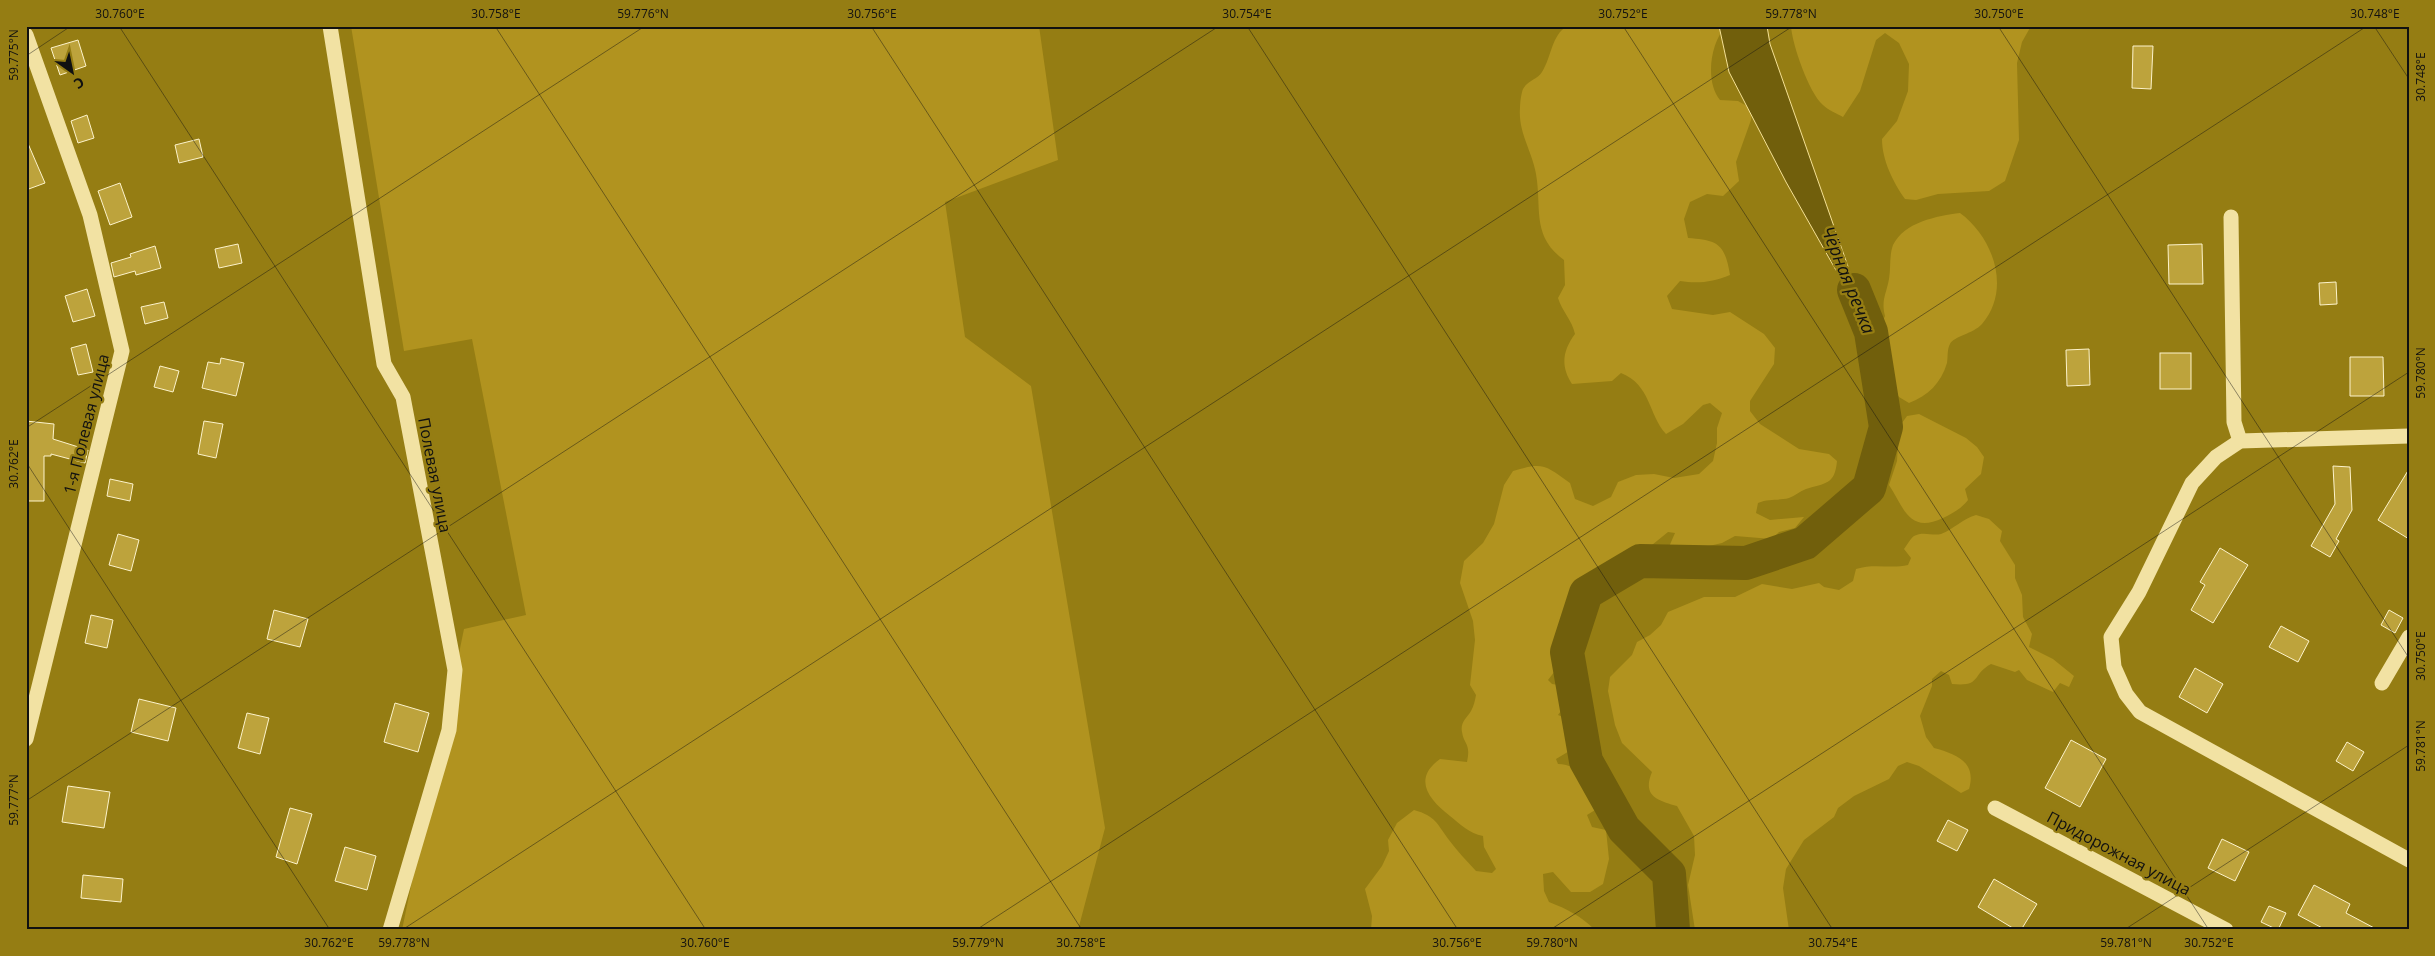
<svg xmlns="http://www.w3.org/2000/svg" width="2435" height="956" font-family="'Open Sans',sans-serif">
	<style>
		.green { fill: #b1931f }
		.water { fill: #715f0c; stroke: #f5e195 }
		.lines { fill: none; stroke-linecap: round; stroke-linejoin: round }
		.river { stroke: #715f0c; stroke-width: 34 }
		.building { fill: #bda33c; stroke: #fdf3cb }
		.street { stroke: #f2e2a3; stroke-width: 15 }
		.ticks { fill: none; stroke: #111; stroke-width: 1; stroke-opacity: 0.45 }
		.labels { text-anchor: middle; stroke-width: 4.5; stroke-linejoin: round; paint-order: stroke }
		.street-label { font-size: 16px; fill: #111; stroke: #957d13 }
		.water-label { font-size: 18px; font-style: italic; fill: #111; stroke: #957d13 }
		.neatline { fill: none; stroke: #111; stroke-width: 2 }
		.ticks-label { font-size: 12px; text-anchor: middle; fill: #111 }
	</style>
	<rect width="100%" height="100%" fill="#957d13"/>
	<g class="green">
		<polygon points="351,26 1039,26 1058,160 945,202 965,337 1031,386 1105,828 1078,930 402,930 464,629 526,615 472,339 404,351"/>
		<path d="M1567 26H1726C1710 43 1705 82 1720 100L1738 101 1752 109 1751 120 1736 162 1739 181 1723 196 1707 194 1690 202 1684 219 1688 238C1718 240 1725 244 1730 275 1713 282 1698 284 1680 281L1667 296 1672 309 1713 315 1730 312 1764 334 1775 348 1774 364 1750 401V411L1760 424 1799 449 1829 454 1837 461C1835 485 1825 483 1806 489 1800 491 1795 496 1789 498 1778 501 1769 498 1758 503L1756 513 1770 520 1804 517 1795 528 1779 532 1772 539 1735 536 1722 543 1696 549 1681 552 1668 549 1675 533 1668 532 1652 545 1628 554 1610 573 1576 592 1563 627 1568 654 1548 680 1552 684 1559 685 1565 692 1566 704 1558 715 1586 726 1588 734 1586 741 1556 759 1558 764C1580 764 1597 786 1600 807L1587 815 1592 827 1606 830 1609 859 1603 884 1590 892H1571L1553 872 1543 874 1544 891 1549 902C1567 909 1581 916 1595 930H1371L1372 916 1365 889 1382 866 1389 851 1388 840 1397 823 1414 810C1436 816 1437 824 1449 840 1457 851 1467 861 1476 871L1492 873 1496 869 1484 847 1483 836C1469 833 1461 825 1450 816 1429 800 1412 779 1440 759L1467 762C1471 743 1464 745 1462 732 1460 722 1467 718 1471 711 1474 706 1475 700 1476 695L1470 685 1475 640 1473 621 1460 583 1464 561 1483 543 1494 524 1504 485 1513 471C1543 462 1545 465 1570 483L1575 499 1593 506 1611 497 1618 482 1636 475 1654 474 1674 478 1699 474 1713 461 1717 443V428L1722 413 1710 403 1703 405 1683 424 1666 434C1648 414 1651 385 1621 373L1612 381 1572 384C1560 366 1563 350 1575 334 1572 320 1562 311 1558 298L1565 285 1564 260C1531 236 1542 208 1536 174 1532 151 1518 132 1520 108 1520 103 1521 94 1523 89 1527 81 1538 79 1542 72 1552 56 1551 36 1567 26Z"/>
		<path d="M1791 26H2031L2022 42 2017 63 2019 140 2005 181 1989 191 1938 194 1916 200 1905 199C1893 182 1882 160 1882 139L1897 121 1908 91 1909 64 1899 43 1885 33 1876 40 1860 91 1843 117C1836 113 1828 110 1823 105 1809 93 1792 44 1791 26Z"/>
		<path d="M1960 213C1993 237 2012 289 1982 324 1973 334 1954 336 1950 344 1947 349 1948 357 1947 363 1941 383 1928 396 1909 403L1899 397 1892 389 1886 376 1885 362 1878 349 1877 334 1885 316C1881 300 1886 295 1889 279 1891 268 1889 256 1893 245 1904 222 1937 216 1960 213Z"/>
		<path d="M1919 414 1966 438 1977 447 1984 457 1981 474 1965 489 1968 500C1961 509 1953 513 1943 518 1909 534 1904 508 1889 485L1897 461 1899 427 1907 416Z"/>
		<path d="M1976 515 1989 519 2002 531 2000 541 2015 565V578L2022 595 2023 617 2032 634 2029 647 2053 659 2074 676 2069 687 2060 683 2053 692 2027 680 2019 670 2015 672 1991 664C1971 675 1982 687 1952 684L1949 675 1941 671 1932 679V686L1920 716 1926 737 1934 748C1956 754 1977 762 1969 789L1961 793 1919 766 1907 762 1898 766 1889 779 1854 796 1838 808 1834 817 1804 840 1786 869 1783 888 1789 930H1695L1688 885 1695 855 1694 836 1677 806C1657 800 1642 796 1652 772L1622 743 1615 725 1608 691 1610 677 1632 655 1637 642 1650 635 1661 625 1668 612 1704 597H1735L1762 584 1792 589 1819 583 1824 587 1839 590 1853 581 1856 569C1874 563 1891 569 1908 565L1911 558 1904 549C1907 545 1910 539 1914 536 1923 531 1932 536 1941 534 1954 529 1962 519 1976 515Z"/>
	</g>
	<polygon class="water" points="1719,26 1767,26 1770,44 1871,332 1786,182 1729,72"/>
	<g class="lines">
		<polyline class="river" points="1673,930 1669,874 1624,829 1586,761 1567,652 1586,593 1640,561 1746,563 1805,543 1869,488 1886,427 1871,332 1854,290"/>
	</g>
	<g class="building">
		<polygon points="78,40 86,66 60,75 51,48"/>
		<polygon points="2133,46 2153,46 2151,89 2132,88"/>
		<polygon points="87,115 94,138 78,143 71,121"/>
		<polygon points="26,139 45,183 26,190"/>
		<polygon points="199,139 203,157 179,163 175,145"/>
		<polygon points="120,183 132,217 110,225 98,191"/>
		<polygon points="238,244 242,263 219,268 215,249"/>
		<polygon points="2202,244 2203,284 2169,284 2168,245"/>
		<polygon points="155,246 161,268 136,275 135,271 114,277 111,263 131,257 130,254"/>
		<polygon points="2336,282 2337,304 2320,305 2319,283"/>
		<polygon points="87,289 95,316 73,322 65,296"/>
		<polygon points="164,302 168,318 145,324 141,307"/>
		<polygon points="86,344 93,372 78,375 71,348"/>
		<polygon points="2089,349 2090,385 2067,386 2066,350"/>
		<rect x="2160" y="353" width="31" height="36"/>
		<polygon points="2350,357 2383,357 2384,396 2350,396"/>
		<polygon points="221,358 244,363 236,396 202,388 208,362 220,364"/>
		<polygon points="160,366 179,371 173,392 154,387"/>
		<polygon points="26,421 54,424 53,439 88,450 85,463 51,454 51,456 44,456 44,501 26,501"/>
		<polygon points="204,421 223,424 216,458 198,454"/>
		<polygon points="2333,466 2350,467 2352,510 2336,539 2339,541 2330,557 2311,546 2335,504"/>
		<polygon points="2409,469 2409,539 2378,520"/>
		<polygon points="110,479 133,484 130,501 107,496"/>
		<polygon points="118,534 139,540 131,571 109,565"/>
		<polygon points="2220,548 2248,565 2213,623 2191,610 2205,585 2200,582"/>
		<polygon points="274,610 308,619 300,647 267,639"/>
		<polygon points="2389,610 2403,618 2395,633 2381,625"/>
		<polygon points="91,615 113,620 107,648 85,643"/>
		<polygon points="2281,626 2309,641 2298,662 2269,647"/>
		<polygon points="2195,668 2223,684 2207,713 2179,697"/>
		<polygon points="139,699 176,708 168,741 131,732"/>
		<polygon points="395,703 429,713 418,752 384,742"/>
		<polygon points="247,713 269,718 260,754 238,748"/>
		<polygon points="2071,740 2106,759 2080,807 2045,788"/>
		<polygon points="2347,742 2364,752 2353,771 2336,761"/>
		<polygon points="68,786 110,792 104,828 62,822"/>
		<polygon points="290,808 312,814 297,864 276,857"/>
		<polygon points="1948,820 1968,830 1957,851 1937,841"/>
		<polygon points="2222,839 2249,852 2235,881 2208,868"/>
		<polygon points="345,847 376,856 367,890 335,881"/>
		<polygon points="83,875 123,879 121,902 81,898"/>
		<polygon points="1994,879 2037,904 2021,930 2016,930 1978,907"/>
		<polygon points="2314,885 2350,904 2346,913 2378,930 2326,930 2298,915"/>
		<polygon points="2269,906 2286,913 2278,930 2261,922"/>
	</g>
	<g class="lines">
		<g class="street">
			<polyline points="330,26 384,364 403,397 455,670 449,730 390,930"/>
			<polyline points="26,35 90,215 122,351 26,739"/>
			<polyline points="2231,217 2234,422 2240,441"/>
			<polyline points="2409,436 2240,441 2216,457 2192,483 2139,592 2111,637 2114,667 2126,694 2140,712 2409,860"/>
			<polyline points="2382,683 2409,637"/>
			<polyline points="1995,808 2226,930"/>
		</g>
	</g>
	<path class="ticks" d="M119 26 706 930M495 26 1082 930M871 26 1458 930M1247 26 1833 930M1623 26 2209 930M1998 26 2409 658M2374 26 2409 79M26 56 71 26M26 428 645 26M26 462 330 930M26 801 1219 26M402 930 1793 26M976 930 2367 26M1550 930 2409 372M2124 930 2409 745"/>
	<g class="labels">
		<g class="street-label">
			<text transform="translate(86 424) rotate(-76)" y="6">1-я Полевая улица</text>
			<text transform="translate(435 475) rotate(79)" y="6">Полевая улица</text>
			<text transform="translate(2119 853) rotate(28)" y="6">Придорожная улица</text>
		</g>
		<g class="water-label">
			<text transform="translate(1848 280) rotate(68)" y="6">Чёрная речка</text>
		</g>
	</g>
	<rect width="2435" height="956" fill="none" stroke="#957d13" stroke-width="55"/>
	<g transform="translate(72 72) rotate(147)" stroke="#957d13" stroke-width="4" paint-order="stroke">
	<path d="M0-4L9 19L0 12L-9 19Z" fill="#111111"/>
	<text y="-8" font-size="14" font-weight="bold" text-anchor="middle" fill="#111111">С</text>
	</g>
	<rect x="28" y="28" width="2380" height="900" class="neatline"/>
	<g class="ticks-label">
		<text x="120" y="18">30.760°E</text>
		<text x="496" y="18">30.758°E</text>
		<text x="643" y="18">59.776°N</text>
		<text x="872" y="18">30.756°E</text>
		<text x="1247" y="18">30.754°E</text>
		<text x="1623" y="18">30.752°E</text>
		<text x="1791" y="18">59.778°N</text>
		<text x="1999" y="18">30.750°E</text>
		<text x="2375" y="18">30.748°E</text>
		<text transform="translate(14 55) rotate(-90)" y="4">59.775°N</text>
		<text transform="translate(2421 77) rotate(-90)" y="4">30.748°E</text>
		<text transform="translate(2421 373) rotate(-90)" y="4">59.780°N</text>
		<text transform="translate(14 464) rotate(-90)" y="4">30.762°E</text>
		<text transform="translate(2421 656) rotate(-90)" y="4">30.750°E</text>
		<text transform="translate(2421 746) rotate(-90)" y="4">59.781°N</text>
		<text transform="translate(14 800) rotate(-90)" y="4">59.777°N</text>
		<text x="329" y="947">30.762°E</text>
		<text x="404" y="947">59.778°N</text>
		<text x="705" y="947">30.760°E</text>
		<text x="978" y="947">59.779°N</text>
		<text x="1081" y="947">30.758°E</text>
		<text x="1457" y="947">30.756°E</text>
		<text x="1552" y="947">59.780°N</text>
		<text x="1833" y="947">30.754°E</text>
		<text x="2126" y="947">59.781°N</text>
		<text x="2209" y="947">30.752°E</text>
	</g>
</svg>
